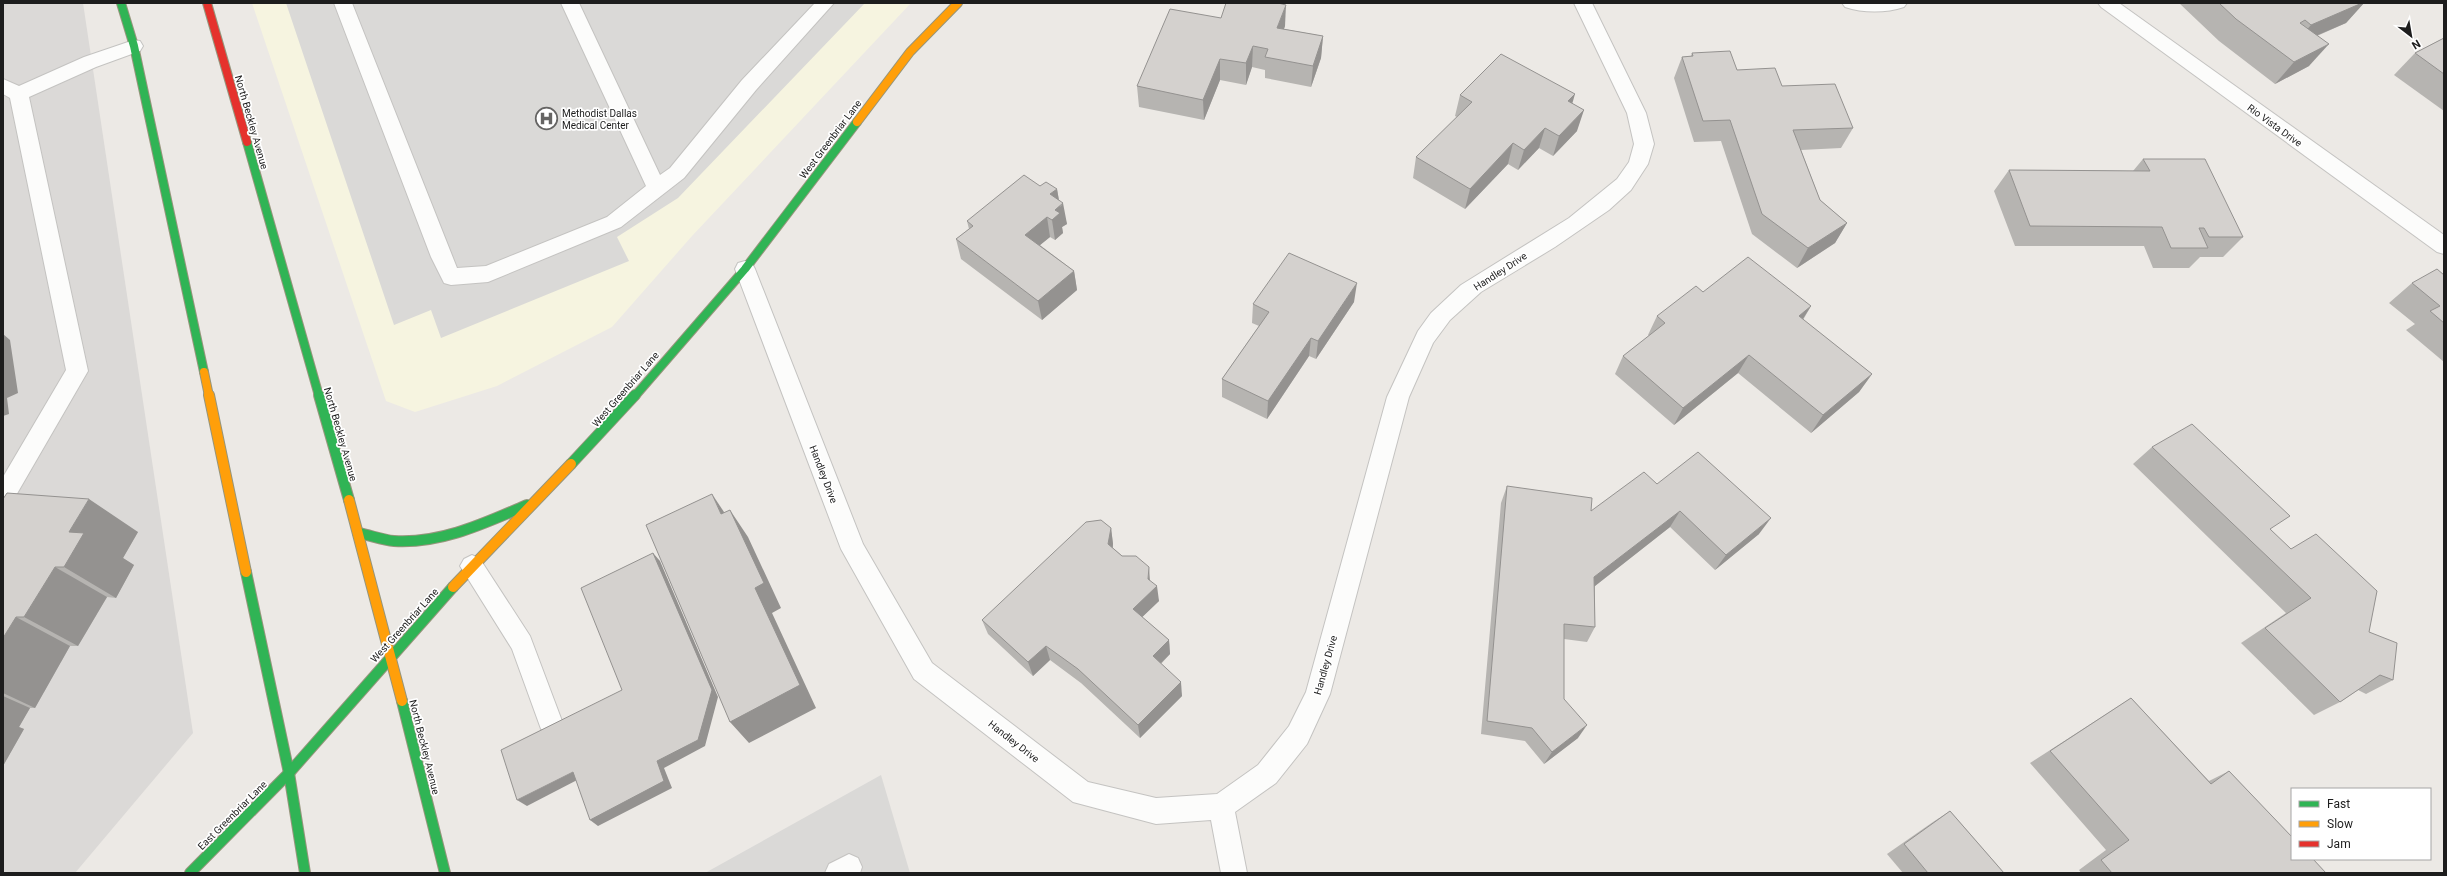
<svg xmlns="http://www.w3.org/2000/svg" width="2447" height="876" font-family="Roboto,sans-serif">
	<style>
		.residential { fill: #dbd9d7 }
		.education { fill: #f6f4e0 }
		.parking { fill: #dad9d7 }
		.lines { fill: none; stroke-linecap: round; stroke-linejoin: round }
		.lane-casing { stroke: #c4c3c1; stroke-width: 2 }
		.street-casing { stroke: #c4c3c1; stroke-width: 2 }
		.fast-far1-casing { stroke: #96957c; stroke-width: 10 }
		.fast-casing { stroke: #96957c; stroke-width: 12 }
		.slow-far1-casing { stroke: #96957c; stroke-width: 10 }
		.slow-casing { stroke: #96957c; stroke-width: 12 }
		.jam-casing { stroke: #96957c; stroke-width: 10 }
		.lane { fill: #fcfcfb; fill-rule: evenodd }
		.street { fill: #fcfcfb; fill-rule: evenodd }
		.fast-far1 { stroke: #30b455; stroke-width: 8 }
		.fast { stroke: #30b455; stroke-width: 10 }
		.slow-far1 { stroke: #ff9f0a; stroke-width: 8 }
		.slow { stroke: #ff9f0a; stroke-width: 10 }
		.jam { stroke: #e5322d; stroke-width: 8 }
		.wall { fill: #b6b4b1 }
		.shaded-wall { fill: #949290 }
		.building { fill: #d4d1ce; stroke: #949290 }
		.labels { text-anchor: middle; stroke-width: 3.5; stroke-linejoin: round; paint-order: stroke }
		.poi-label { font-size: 10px; fill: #1d1d1d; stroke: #fff; text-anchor: start }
		.street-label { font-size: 10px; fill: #1d1d1d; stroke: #fff }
	</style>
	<rect width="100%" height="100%" fill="#ece9e5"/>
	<polygon class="residential" points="3,3 83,3 193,733 75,873 3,873"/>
	<polygon class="education" points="252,3 911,3 692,236 612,327 497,386 415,412 386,401"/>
	<g class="parking">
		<polygon points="286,3 865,3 678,198 617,237 629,261 441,338 431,310 394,325"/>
		<polygon points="881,775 910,873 705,873"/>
	</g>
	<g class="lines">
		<defs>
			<g id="lane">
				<polygon points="334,3 352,3 457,268 486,266 607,217 646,186 561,3 579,3 660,175 670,168 742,80 815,3 834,3 756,90 684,178 621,227 488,282 451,285 444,283 431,257"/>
				<polygon points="134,40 140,41 143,46 140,51 96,67 29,97 88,371 11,504 3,507 3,477 66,370 10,98 3,94 3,79 19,86 84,57"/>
				<polygon points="472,555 480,559 530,636 562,721 559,729 550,733 541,729 512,649 460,566 464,559"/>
				<polygon points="849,854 858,858 862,867 860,873 825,873 829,864"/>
			</g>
			<g id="street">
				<polygon points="1574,3 1592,3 1646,113 1654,144 1648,164 1631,190 1609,210 1555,247 1481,292 1450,320 1433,343 1409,397 1330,694 1307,744 1276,783 1235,812 1247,873 1221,873 1211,820 1156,824 1073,802 914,679 841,549 735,269 738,263 745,261 752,263 755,269 863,544 932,663 1088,782 1156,798 1217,794 1258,765 1289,726 1306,692 1387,397 1418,331 1431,313 1461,285 1569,218 1617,179 1629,162 1634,144 1627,113"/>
				<path d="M1842 3H1907L1904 7C1886 13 1863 13 1845 7Z"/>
				<polygon points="2098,3 2119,3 2444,235 2444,254 2437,252 2101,7"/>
			</g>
			<g id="fast-far1">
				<polyline points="121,3 134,46 204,372"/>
				<polyline points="247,142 319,396"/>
				<polyline points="635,396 745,269 857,122"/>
			</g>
			<g id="fast">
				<polyline points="319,395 349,500"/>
				<polyline points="571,464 635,395"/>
				<path d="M358 533C370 535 382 540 394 541 441 544 485 523 527 505"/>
				<polyline points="246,572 289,773 305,873"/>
				<polyline points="402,701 445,873"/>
				<polyline points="190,873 289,773 453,587"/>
			</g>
			<g id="slow-far1">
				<polyline points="857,122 910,52 958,3"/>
				<polyline points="204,372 209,396"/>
			</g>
			<g id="slow">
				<polyline points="209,395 246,572"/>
				<polyline points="349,500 402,701"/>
				<polyline points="453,587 571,464"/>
			</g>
			<polyline id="jam" points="207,3 247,142"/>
		</defs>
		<use href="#lane" class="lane-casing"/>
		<use href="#street" class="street-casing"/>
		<use href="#fast-far1" class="fast-far1-casing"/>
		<use href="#fast" class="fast-casing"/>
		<use href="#slow-far1" class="slow-far1-casing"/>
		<use href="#slow" class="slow-casing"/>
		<use href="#jam" class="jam-casing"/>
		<use href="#lane" class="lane"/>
		<use href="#street" class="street"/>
		<use href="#fast-far1" class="fast-far1"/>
		<use href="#fast" class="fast"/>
		<use href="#slow-far1" class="slow-far1"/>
		<use href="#slow" class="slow"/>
		<use href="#jam" class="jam"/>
	</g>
	<g class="wall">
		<polygon points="2179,3 2364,3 2346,23 2317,36 2309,66 2275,84 2219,41"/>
		<polygon points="1221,18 1285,26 1284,29 1323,36 1321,58 1311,87 1265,78 1265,70 1252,67 1246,85 1220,80 1204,120 1139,107 1137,86"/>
		<polygon points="2444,38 2444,111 2394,75 2415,53"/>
		<polygon points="1692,53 1737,70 1782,86 1853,128 1841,148 1801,150 1820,200 1847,223 1835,243 1797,268 1752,234 1721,141 1694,142 1674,78 1682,57 1691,56"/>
		<polygon points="1460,95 1572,104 1577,131 1553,156 1539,148 1518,170 1508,164 1465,209 1413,178 1416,157 1457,117 1455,116"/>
		<polygon points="2143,159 2243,237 2223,257 2200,257 2189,268 2153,268 2144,246 2015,246 1994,191 2009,170 2133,171"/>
		<polygon points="1040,186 1057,189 1059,200 1067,224 1062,227 1063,233 1055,240 1050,237 1040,245 1074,271 1077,290 1042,320 961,259 956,239 969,229 967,221"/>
		<polygon points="2444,275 2444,362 2406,330 2415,324 2389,303 2412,283"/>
		<polygon points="1703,292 1811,306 1803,320 1872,374 1859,392 1811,433 1738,373 1674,425 1615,374 1623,356 1649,336 1648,335 1657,316"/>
		<polygon points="1354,302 1316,359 1309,356 1267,419 1222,397 1222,379 1259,326 1252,323 1253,304"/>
		<polygon points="2152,447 2270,529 2369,632 2393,680 2366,694 2358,690 2340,702 2314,715 2241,643 2286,613 2133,464"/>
		<polygon points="1657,484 1759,534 1715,570 1670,527 1595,586 1595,627 1587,642 1564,639 1564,699 1578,738 1544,764 1525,741 1481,734 1501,503 1507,486 1591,511"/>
		<polygon points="3,499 138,532 123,558 134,565 116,598 107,597 78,646 70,646 35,708 30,708 19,727 24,729 3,766"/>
		<polygon points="1111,528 1113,544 1113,548 1150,580 1159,601 1142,617 1169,640 1170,654 1161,664 1182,696 1140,738 1081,683 1050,660 1033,676 988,634 982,620"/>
		<polygon points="2131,698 2209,781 2229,771 2326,873 2081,873 2079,870 2106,850 2030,763"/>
		<polygon points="1950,811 2004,873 1903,873 1887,854 1933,822"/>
	</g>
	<g class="shaded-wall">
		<polygon points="2362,3 2364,3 2346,23 2292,46 2311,25"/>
		<polygon points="1286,5 1285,26 1276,49 1277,28"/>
		<polygon points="1323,36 1321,58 1311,87 1313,66"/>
		<polygon points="2329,44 2309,66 2275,84 2294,62"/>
		<polygon points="1253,46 1252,67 1246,85 1246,63"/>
		<polygon points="1220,59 1220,80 1204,120 1203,100"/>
		<polygon points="1575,94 1569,115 1568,101"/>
		<polygon points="1584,110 1577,131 1553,156 1559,136"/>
		<polygon points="1545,128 1539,148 1518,170 1524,150"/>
		<polygon points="1513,143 1508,164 1465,209 1470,189"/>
		<polygon points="1057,189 1060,207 1063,203 1067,224 1062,227 1063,233 1055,240 1052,220 1050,194"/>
		<polygon points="1047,217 1050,237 1029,254 1025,235"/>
		<polygon points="1847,223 1835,243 1797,268 1808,248"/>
		<polygon points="1074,271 1077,290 1042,320 1038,301"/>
		<polygon points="1357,283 1354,302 1316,359 1318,341"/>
		<polygon points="1811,306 1799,325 1799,316"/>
		<polygon points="3,334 10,340 18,393 7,398 9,414 3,416"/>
		<polygon points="1311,338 1309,356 1267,419 1268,401"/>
		<polygon points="1749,355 1738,373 1674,425 1683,408"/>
		<polygon points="1872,374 1859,392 1811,433 1823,415"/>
		<polygon points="712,494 730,521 721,514"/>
		<polygon points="89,499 138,532 123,558 134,565 116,598 64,567 69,532"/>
		<polygon points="730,510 748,537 781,608 772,613 816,708 749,743 730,722 755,588"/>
		<polygon points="1680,511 1670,527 1586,593 1594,577"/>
		<polygon points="1771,518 1759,534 1715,570 1726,555"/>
		<polygon points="1111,528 1113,544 1111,560 1108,544"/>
		<polygon points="653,553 660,561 718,697 705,746 664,768 672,788 598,826 590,820 657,761"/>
		<polygon points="55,567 107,597 78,646 24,617"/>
		<polygon points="1149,567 1150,582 1157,586 1159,601 1135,624 1133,609 1148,579"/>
		<polygon points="16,617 70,646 35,708 3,693 3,638"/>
		<polygon points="1169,640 1170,654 1154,670 1153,656"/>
		<polygon points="1046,646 1050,660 1033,676 1028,662"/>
		<polygon points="1181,682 1182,696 1140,738 1138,725"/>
		<polygon points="3,696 30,708 19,727 24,729 3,766"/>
		<polygon points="1587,725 1578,738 1544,764 1552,752"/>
		<polygon points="573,772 581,778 527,806 517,800"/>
	</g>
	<g class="building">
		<polygon points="1226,3 1278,3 1286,5 1277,28 1323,36 1313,66 1265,57 1268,49 1253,46 1246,63 1220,59 1203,100 1137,86 1170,9 1221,18"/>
		<polygon points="2219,3 2362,3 2311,25 2305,20 2300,23 2329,44 2294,62 2236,19"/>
		<polygon points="2444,38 2444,74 2415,53"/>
		<polygon points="1730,51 1737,70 1775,68 1782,86 1835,84 1853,128 1793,130 1820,200 1847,223 1808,248 1762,214 1730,120 1703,121 1682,57 1693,56 1692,53"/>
		<polygon points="1501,54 1575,94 1568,101 1584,110 1559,136 1545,128 1524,150 1513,143 1470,189 1416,157 1472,102 1460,95"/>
		<polygon points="2143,159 2205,159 2243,237 2209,237 2204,228 2199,228 2208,248 2171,248 2162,227 2030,226 2009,170 2150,171"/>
		<polygon points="1024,175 1040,186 1046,182 1057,189 1050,194 1063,203 1055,210 1060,213 1052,220 1047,217 1025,235 1074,271 1038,301 956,239 973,226 967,221"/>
		<polygon points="1289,253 1357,283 1318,341 1311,338 1268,401 1222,379 1269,312 1253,304"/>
		<polygon points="1748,257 1811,306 1799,316 1872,374 1823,415 1749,355 1683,408 1623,356 1665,323 1657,316 1696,286 1703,292"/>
		<polygon points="2437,269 2444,275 2444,323 2430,311 2440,306 2412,283"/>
		<polygon points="2192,424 2290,516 2270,529 2291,549 2316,534 2377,591 2369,632 2397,643 2393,680 2380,675 2340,702 2265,628 2311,598 2152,447"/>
		<polygon points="1698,452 1771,518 1726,555 1680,511 1594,577 1595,627 1564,624 1564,699 1587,725 1552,752 1532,728 1487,721 1507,486 1592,498 1591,511 1644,472 1657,484"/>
		<polygon points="7,493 89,499 69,532 84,533 64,567 55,567 24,617 16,617 3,638 3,499"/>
		<polygon points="712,494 721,514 730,510 764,583 755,588 800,685 730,722 646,525"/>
		<polygon points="1101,520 1111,528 1108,544 1122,556 1136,556 1149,567 1148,579 1157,586 1133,609 1169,640 1153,656 1181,682 1138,725 1078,669 1046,646 1028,662 982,620 1086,522"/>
		<polygon points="653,553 712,690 698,740 657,761 664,781 590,820 573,772 517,800 501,750 622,690 581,588"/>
		<polygon points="2131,698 2211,784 2229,771 2292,837 2292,859 2313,859 2326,873 2112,873 2101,860 2129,840 2050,751"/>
		<polygon points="1950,811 2004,873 1928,873 1904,844"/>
	</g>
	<defs>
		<symbol id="hospital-ring" viewBox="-11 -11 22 22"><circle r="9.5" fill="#fff" stroke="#656463" stroke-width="1.5"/><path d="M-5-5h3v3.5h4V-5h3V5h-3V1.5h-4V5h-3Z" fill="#656463"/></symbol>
	</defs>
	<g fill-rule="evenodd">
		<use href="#hospital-ring" x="534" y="106" width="25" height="25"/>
	</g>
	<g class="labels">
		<g class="poi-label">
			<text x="562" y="117">Methodist Dallas<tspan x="562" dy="12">Medical Center</tspan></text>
		</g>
		<g class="street-label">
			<text transform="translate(252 122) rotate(74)" y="4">North Beckley Avenue</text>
			<text transform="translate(2275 125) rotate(36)" y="4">Rio Vista Drive</text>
			<text transform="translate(830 139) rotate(-53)" y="4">West Greenbriar Lane</text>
			<text transform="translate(1500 271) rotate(-33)" y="4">Handley Drive</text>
			<text transform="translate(625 389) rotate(-49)" y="4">West Greenbriar Lane</text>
			<text transform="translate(341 434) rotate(74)" y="4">North Beckley Avenue</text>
			<text transform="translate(824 474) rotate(69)" y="4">Handley Drive</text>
			<text transform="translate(404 625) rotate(-48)" y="4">West Greenbriar Lane</text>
			<text transform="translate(1325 665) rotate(-74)" y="4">Handley Drive</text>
			<text transform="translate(1014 741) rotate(38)" y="4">Handley Drive</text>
			<text transform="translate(425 747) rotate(76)" y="4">North Beckley Avenue</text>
			<text transform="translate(232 815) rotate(-45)" y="4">East Greenbriar Lane</text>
		</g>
	</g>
	<rect width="2447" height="876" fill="none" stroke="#1d1d1d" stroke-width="8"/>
	<rect x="2291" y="788" width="140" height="72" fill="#ffffff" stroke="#a5a5a5"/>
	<rect x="2299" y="801" width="20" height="6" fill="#30b455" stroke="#a5a5a5"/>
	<text x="2327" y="808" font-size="12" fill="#1d1d1d">Fast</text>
	<rect x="2299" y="821" width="20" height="6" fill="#ff9f0a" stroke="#a5a5a5"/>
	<text x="2327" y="828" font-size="12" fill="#1d1d1d">Slow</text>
	<rect x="2299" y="841" width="20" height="6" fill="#e5322d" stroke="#a5a5a5"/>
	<text x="2327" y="848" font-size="12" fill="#1d1d1d">Jam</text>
	<g transform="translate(2411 36) rotate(149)" stroke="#ffffff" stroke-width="3" paint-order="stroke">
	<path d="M0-3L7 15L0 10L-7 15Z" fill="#1d1d1d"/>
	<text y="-6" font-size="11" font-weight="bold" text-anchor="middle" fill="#1d1d1d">N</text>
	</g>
</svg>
